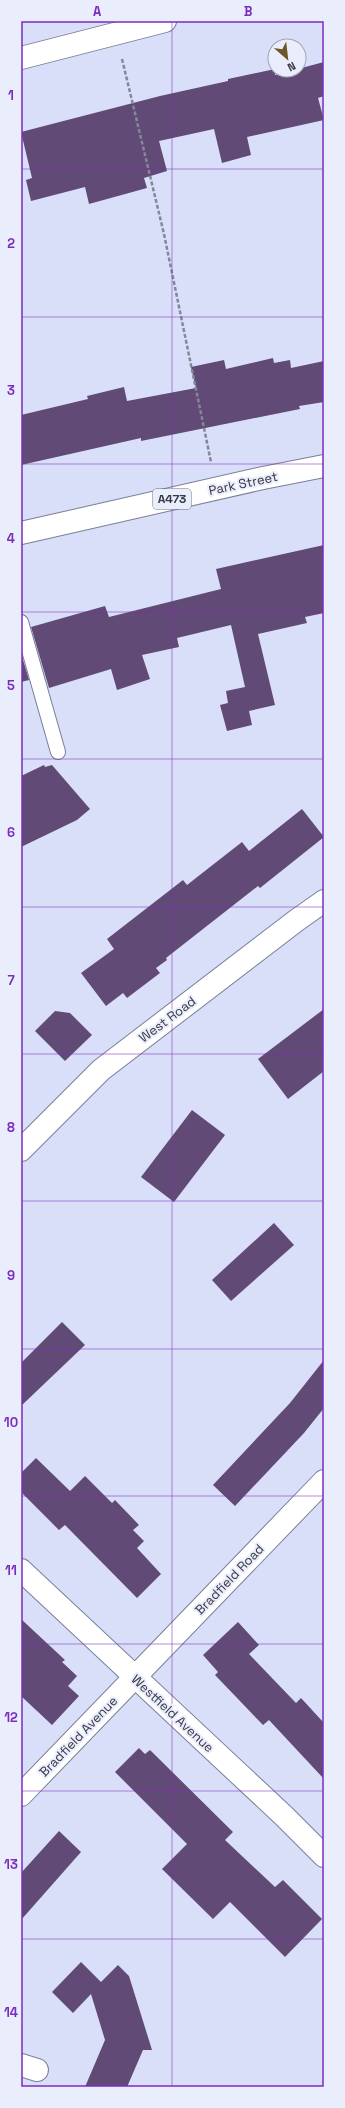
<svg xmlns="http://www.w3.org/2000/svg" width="345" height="2108" font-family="'Space Grotesk',sans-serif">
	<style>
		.building { fill: #614a75 }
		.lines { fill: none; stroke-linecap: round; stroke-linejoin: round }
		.lane-casing { stroke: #7a7f97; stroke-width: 16 }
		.street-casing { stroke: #7a7f97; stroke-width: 24 }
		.primary-casing { stroke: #7a7f97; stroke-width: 24 }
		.path { stroke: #838798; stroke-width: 2.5; stroke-dasharray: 4 2; stroke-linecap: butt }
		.lane { stroke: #fff; stroke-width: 14 }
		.street { stroke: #fff; stroke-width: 22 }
		.primary { stroke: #fff; stroke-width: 22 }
		.grid { fill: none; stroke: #7b2cbf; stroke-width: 1; stroke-opacity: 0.55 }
		.labels { text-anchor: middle; stroke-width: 4; stroke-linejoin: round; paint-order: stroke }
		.shield { fill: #e9edfc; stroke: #6c6f7a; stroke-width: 1 }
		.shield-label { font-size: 12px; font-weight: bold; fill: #373943 }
		.street-label { font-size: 13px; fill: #373943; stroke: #e9edfc }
		.neatline { fill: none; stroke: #7b2cbf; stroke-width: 1.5 }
		.grid-label { font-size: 13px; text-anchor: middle; font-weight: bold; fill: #7b2cbf }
	</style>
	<rect width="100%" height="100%" fill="#d9dff9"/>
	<g class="building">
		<polygon points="324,62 324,96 318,98 324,120 247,137 251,155 222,163 214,129 159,141 167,171 144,178 147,188 89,204 85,187 31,201 26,180 32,178 21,132 160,96 228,81 228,79 275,69 275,75"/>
		<polygon points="273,358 274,363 290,360 291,368 324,361 324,402 299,406 300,409 141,441 141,438 21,465 21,415 88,399 87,396 124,387 127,401 196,388 191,367 224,360 226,369"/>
		<polygon points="324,545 324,613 305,617 307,623 258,634 275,705 249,711 252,725 227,731 220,705 228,703 226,691 245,687 231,625 177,638 179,647 142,655 150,679 117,690 111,669 49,688 31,627 105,606 109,617 221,589 216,569"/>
		<polygon points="21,653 29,680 21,682"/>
		<polygon points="44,765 45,767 52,765 90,809 77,820 21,847 21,776"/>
		<polygon points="302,809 324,837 260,888 258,886 166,958 167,960 156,968 160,973 127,998 123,993 106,1006 81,973 114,949 107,939 183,880 187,885 242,842 249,851"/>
		<polygon points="324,1009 324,1071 288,1099 258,1059"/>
		<polygon points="55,1011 70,1013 92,1035 65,1061 35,1031"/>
		<polygon points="192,1110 225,1135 174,1202 141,1177"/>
		<polygon points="274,1223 294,1245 231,1301 212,1280"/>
		<polygon points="62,1322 85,1345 21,1406 21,1363"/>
		<polygon points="324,1360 324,1408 304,1433 235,1506 213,1485 290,1403"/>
		<polygon points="36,1458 70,1491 85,1476 112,1503 115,1500 139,1525 133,1530 144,1541 137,1548 161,1574 137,1598 65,1525 59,1530 21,1492 21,1473"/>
		<polygon points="21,1619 65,1660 62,1662 77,1676 68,1686 79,1696 52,1725 21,1696"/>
		<polygon points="238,1622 259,1645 249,1654 296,1703 301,1698 324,1723 324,1779 269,1720 263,1725 215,1675 218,1672 203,1655"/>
		<polygon points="139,1748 145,1754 150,1750 233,1832 225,1840 275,1887 283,1880 322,1919 285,1957 230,1902 213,1919 162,1869 187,1844 115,1772"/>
		<polygon points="59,1831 81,1852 21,1920 21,1873"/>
		<polygon points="81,1962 101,1982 118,1965 129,1976 152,2050 143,2050 127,2087 85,2087 105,2040 91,1994 73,2013 52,1992"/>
	</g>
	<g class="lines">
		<defs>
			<polyline id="lane" points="21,622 58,752"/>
			<g id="street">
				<polyline points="21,58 165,21"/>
				<polyline points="21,1150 101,1070 297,920 324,901"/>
				<polyline points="21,1570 284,1816 324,1856"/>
				<polyline points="21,1795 324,1481"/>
				<polyline points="21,2065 37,2070"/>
			</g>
			<polyline id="primary" points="21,533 263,478 324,466"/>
		</defs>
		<use href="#lane" class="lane-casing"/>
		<use href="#street" class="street-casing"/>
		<use href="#primary" class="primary-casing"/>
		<polyline class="path" points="122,59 164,234 211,462"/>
		<use href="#lane" class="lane"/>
		<use href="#street" class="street"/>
		<use href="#primary" class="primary"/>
	</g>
	<path class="grid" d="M172 21V2087M21 169H324M21 317H324M21 464H324M21 612H324M21 759H324M21 907H324M21 1054H324M21 1201H324M21 1349H324M21 1496H324M21 1644H324M21 1791H324M21 1939H324"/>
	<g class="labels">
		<rect class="shield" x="153" y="489" width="38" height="20" rx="3"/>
		<g class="shield-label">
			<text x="172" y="503">A473</text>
		</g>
		<g class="street-label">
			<text transform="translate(243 483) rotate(-12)" y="5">Park Street</text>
			<text transform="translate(167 1019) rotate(-37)" y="5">West Road</text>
			<text transform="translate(229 1579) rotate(-46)" y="5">Bradfield Road</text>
			<text transform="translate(173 1713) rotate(43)" y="5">Westfield Avenue</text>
			<text transform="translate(78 1736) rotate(-46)" y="5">Bradfield Avenue</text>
		</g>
	</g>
	<rect width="345" height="2108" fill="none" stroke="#e9edfc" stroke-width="44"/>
	<g transform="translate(287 58) rotate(152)"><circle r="19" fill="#e9edfc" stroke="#a2a5b2"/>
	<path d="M0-3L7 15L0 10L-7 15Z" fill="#6f5627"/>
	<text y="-6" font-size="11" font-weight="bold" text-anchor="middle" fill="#373943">N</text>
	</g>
	<rect x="22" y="22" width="301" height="2064" class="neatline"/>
	<g class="grid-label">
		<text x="97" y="16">A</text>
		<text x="248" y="16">B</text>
		<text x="11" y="100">1</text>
		<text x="11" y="248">2</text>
		<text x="11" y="395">3</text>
		<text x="11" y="543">4</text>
		<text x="11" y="690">5</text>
		<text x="11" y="837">6</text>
		<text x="11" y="985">7</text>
		<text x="11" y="1132">8</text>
		<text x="11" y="1280">9</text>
		<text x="11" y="1427">10</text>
		<text x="11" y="1575">11</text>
		<text x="11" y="1722">12</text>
		<text x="11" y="1869">13</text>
		<text x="11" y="2017">14</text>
	</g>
</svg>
